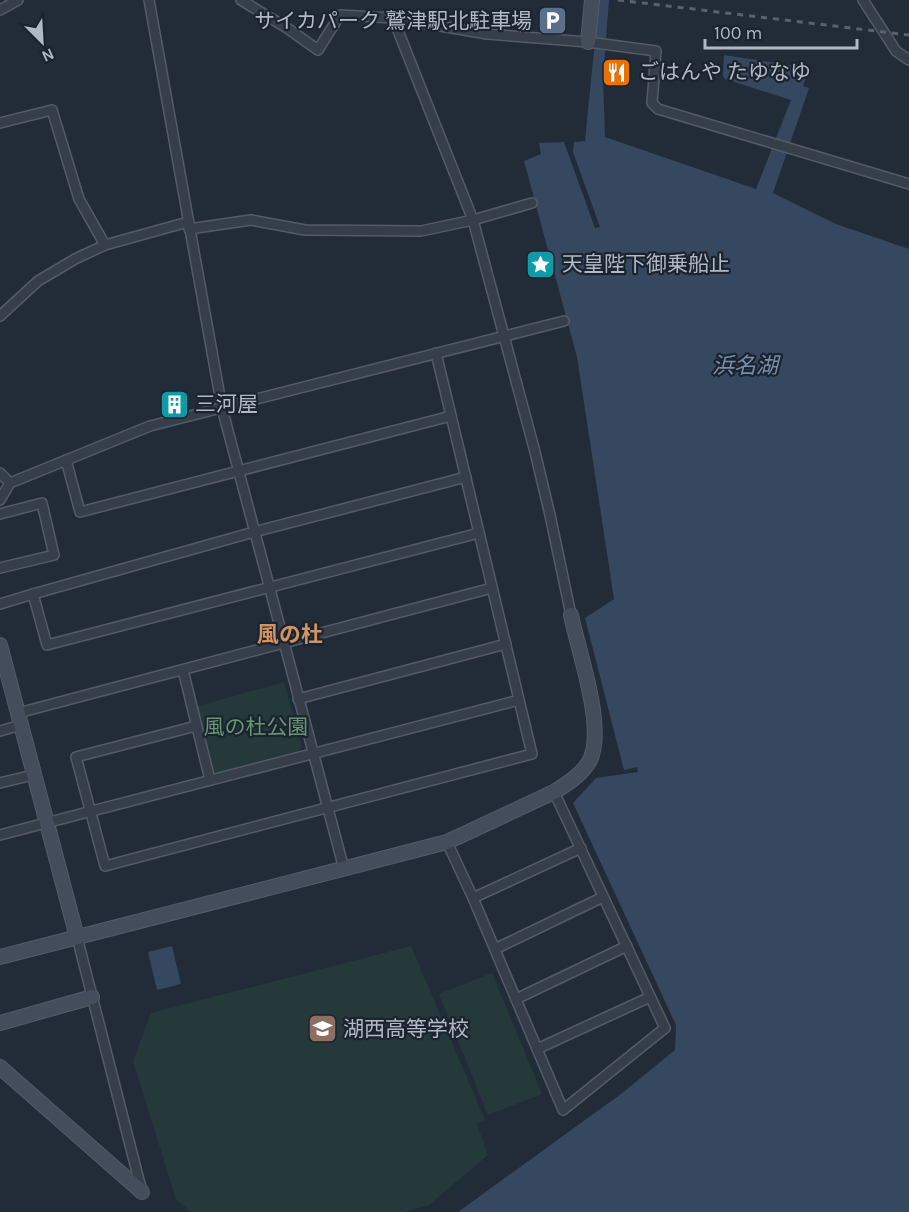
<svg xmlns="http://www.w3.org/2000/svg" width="909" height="1212" font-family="Karla,'Noto Sans JP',sans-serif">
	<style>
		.green { fill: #25393b }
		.water { fill: #364760 }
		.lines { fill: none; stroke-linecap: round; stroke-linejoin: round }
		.street-casing { stroke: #545b67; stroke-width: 12 }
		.secondary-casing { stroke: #545b67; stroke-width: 16 }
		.street { stroke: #363e4a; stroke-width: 9 }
		.secondary { stroke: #444d5c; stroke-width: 14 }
		.rail { stroke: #586170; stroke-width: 3; stroke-dasharray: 6 6; stroke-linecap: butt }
		.labels { text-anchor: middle; stroke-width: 4.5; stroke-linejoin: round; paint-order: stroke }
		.poi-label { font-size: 21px; fill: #b1b8c6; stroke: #1b232e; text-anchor: start }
		.park-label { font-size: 21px; fill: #689674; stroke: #1b232e }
		.water-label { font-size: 22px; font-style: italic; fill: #798ead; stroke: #1b232e }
		.neighbourhood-label { font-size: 22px; font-weight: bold; fill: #d19361; stroke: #1b232e }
	</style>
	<rect width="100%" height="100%" fill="#222c39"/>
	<g class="green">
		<polygon points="284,682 302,747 298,753 220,774 212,770 195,707"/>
		<polygon points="411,946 485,1120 477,1124 488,1155 429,1205 404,1212 191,1212 176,1199 133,1061 151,1013"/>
		<polygon points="492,973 542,1094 488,1115 439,994"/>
	</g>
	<g class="water">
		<polygon points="599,0 609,0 603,78 605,137 756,189 791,100 725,79 723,76 724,55 809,68 803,86 809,88 773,193 836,224 909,249 909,1212 458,1212 621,1094 675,1050 676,1025 573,803 596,778 638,772 637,767 624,770 585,618 614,599 577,357 524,161 541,154 539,143 564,142 595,228 600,227 573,152 574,142 585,141"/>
		<polygon points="172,946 181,984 157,990 148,952"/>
	</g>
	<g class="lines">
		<defs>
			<g id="street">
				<polyline points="149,0 222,408 344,869"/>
				<polyline points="241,0 287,28 318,50 340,15 393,18 487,34 588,42 656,51 652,103 658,109 909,184"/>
				<polyline points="863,0 896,51 909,60"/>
				<polyline points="0,10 18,0"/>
				<polyline points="393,18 473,220 535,452 550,515 571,615"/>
				<polyline points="0,123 52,110 79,199 105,245"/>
				<polyline points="189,229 251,220 305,230 421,231 473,220 532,203"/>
				<polyline points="0,316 38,281 75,259 105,245 188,222"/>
				<polyline points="66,460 80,512 451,416"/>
				<polyline points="0,473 10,483"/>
				<polyline points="0,500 10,483 150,426 564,321"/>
				<polyline points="0,514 42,503 54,555 0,568"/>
				<polyline points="33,594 254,532 466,477"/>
				<polyline points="0,604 33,594 47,645 479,533"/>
				<polyline points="183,670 210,780"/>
				<polyline points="298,699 506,644"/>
				<polyline points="18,713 492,588"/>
				<polyline points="196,726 76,757 105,866 532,754 436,353"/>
				<polyline points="0,731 21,725"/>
				<polyline points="0,783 33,775"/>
				<polyline points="0,835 519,700"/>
				<polyline points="447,842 473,898 563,1110 665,1028 554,792"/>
				<polyline points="473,898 581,848"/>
				<polyline points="77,937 142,1192"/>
				<polyline points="495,949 603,897"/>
				<polyline points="516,999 627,946"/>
				<polyline points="537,1049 650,997"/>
			</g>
			<g id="secondary">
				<polyline points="588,42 592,0"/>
				<polyline points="0,645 77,937"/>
				<path d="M0 957 447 842 554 792C567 784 581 775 589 762 607 730 578 651 571 615"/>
				<polyline points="0,1023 92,997"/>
				<polyline points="0,1067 142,1192"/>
			</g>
		</defs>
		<use href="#street" class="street-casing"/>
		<use href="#secondary" class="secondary-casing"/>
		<use href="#street" class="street"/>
		<use href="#secondary" class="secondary"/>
		<polyline class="rail" points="618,0 909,35"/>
	</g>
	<defs>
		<symbol id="parking-square" viewBox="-11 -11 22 22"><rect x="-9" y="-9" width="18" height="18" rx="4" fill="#5c6f8a" stroke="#1b232e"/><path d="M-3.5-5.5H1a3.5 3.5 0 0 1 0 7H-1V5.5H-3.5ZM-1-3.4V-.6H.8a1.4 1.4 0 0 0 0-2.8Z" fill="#fff"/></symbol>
		<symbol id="restaurant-square" viewBox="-11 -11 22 22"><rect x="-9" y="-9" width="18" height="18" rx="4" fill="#e8710a" stroke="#1b232e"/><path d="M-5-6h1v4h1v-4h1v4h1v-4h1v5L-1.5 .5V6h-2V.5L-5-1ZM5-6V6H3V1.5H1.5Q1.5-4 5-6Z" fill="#fff"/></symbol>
		<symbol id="sight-square" viewBox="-11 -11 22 22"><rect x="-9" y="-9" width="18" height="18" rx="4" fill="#0f9aa8" stroke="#1b232e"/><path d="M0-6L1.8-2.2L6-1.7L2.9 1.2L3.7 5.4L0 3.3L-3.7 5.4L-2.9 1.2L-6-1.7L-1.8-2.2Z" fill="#fff"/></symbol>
		<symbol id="building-square" viewBox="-11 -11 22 22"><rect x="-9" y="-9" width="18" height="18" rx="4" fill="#0f9aa8" stroke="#1b232e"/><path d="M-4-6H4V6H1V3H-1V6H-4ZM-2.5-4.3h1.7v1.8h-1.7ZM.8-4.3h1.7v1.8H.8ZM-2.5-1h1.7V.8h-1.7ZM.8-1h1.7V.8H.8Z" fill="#fff"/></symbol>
		<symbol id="school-square" viewBox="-11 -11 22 22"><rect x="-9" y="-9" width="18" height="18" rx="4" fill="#8d6e63" stroke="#1b232e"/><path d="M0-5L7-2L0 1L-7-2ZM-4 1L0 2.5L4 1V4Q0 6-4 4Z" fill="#fff"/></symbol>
	</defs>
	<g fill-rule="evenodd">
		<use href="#parking-square" x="536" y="4" width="33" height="33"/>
		<use href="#restaurant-square" x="600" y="56" width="33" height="33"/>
		<use href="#sight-square" x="524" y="248" width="33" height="33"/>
		<use href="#building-square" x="158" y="388" width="33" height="33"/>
		<use href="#school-square" x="306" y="1012" width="33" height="33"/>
	</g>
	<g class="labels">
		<g class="poi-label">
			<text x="532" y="28" text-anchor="end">サイカパーク 鷲津駅北駐車場</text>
			<text x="638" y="79">ごはんや たゆなゆ</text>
			<text x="562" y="271">天皇陛下御乗船止</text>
			<text x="195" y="411">三河屋</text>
			<text x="343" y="1036">湖西高等学校</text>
		</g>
		<g class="park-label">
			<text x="256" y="734">風の杜公園</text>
		</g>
		<g class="water-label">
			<text x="745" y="373">浜名湖</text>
		</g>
		<g class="neighbourhood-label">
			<text x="290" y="642">風の杜</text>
		</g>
	</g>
	<g transform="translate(42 42) rotate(156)" stroke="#1b232e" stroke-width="4.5" paint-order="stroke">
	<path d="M0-4.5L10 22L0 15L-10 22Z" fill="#b1b8c6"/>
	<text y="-9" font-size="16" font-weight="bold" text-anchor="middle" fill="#b1b8c6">N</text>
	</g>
	<path d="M705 39v9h152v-9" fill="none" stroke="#b1b8c6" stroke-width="3"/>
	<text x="714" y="39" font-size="18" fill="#b1b8c6" stroke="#1b232e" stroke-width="4.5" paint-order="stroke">100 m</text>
</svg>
